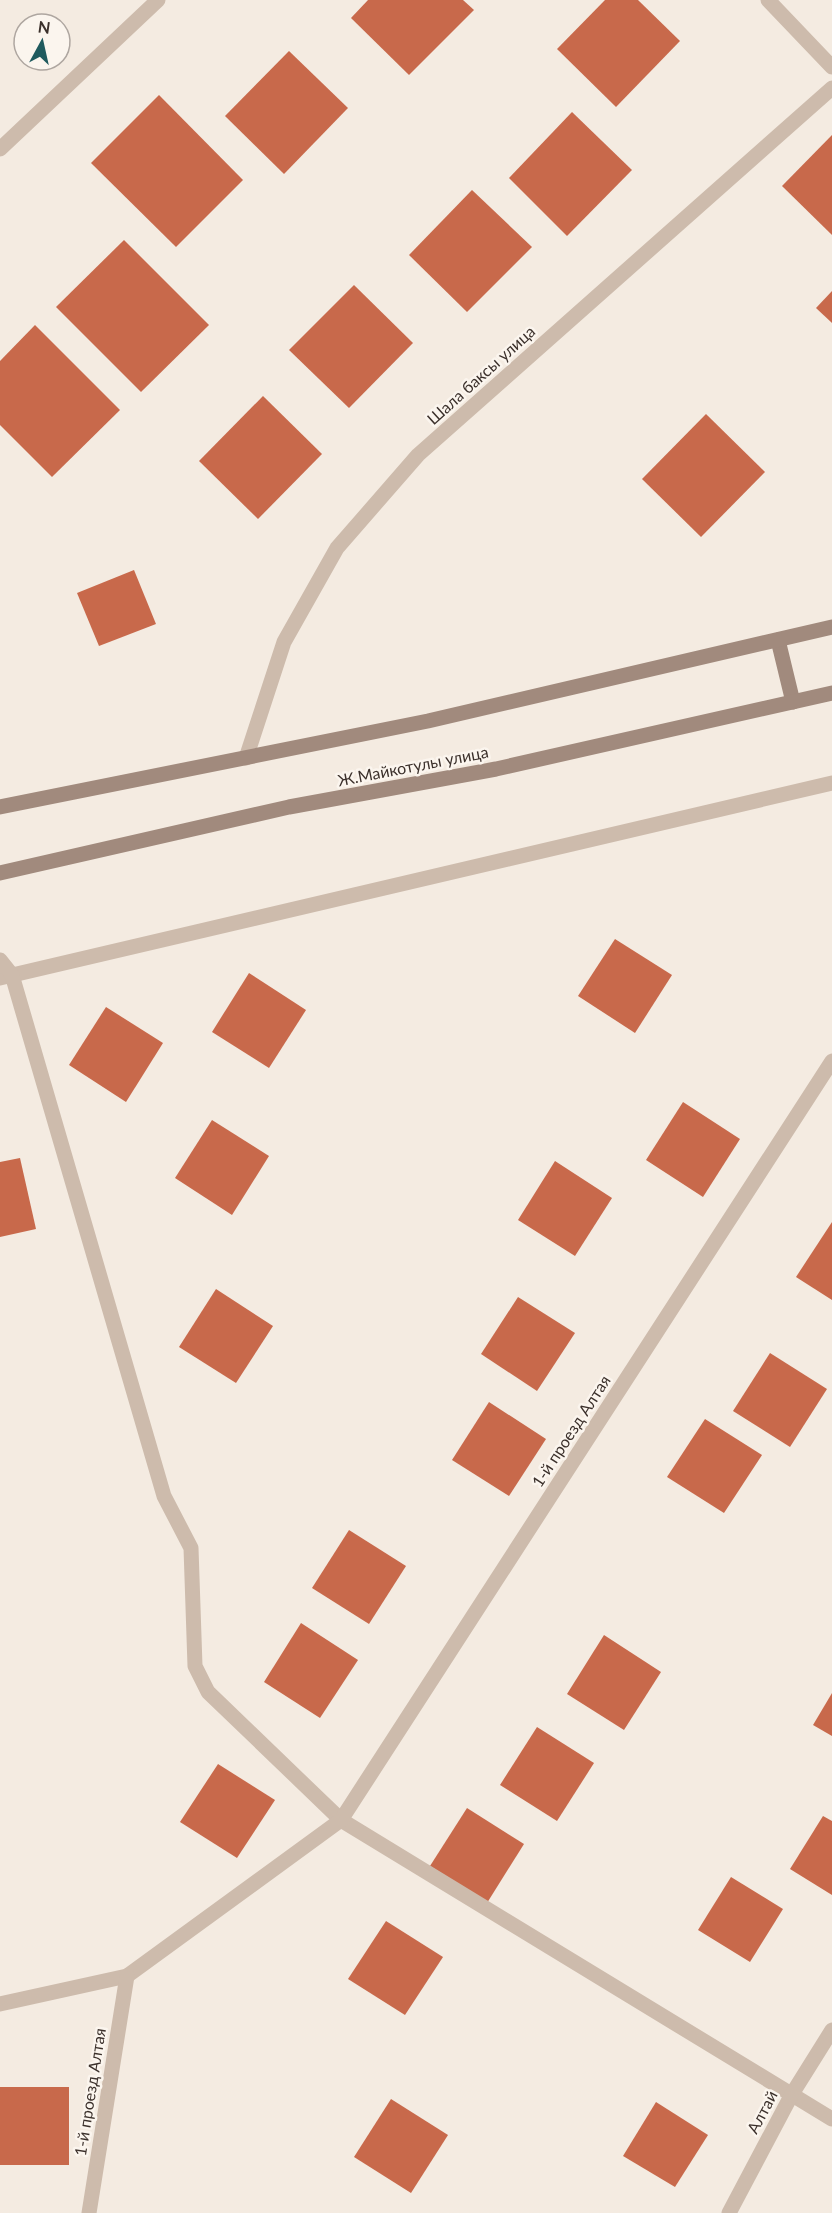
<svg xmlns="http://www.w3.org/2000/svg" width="832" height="2213" font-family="Lato,sans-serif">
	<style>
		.building { fill: #c8694b }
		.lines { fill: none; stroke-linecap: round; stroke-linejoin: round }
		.lane { stroke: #cdbbac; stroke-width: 15 }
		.street { stroke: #cdbbac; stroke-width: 15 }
		.secondary { stroke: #a18a7d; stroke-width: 15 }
		.labels { text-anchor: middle; stroke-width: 5; stroke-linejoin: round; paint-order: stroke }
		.street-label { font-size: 16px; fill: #3b302b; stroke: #fbf5ee }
	</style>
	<rect width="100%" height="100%" fill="#f4ebe1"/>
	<g class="building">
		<polygon points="368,0 463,0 474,10 409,75 351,18"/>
		<polygon points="605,0 638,0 680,41 616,107 557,49"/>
		<polygon points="289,51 348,108 284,174 225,116"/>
		<polygon points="159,95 243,180 176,247 91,163"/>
		<polygon points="572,112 632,170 567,236 509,178"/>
		<polygon points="832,135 832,235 782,186"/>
		<polygon points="472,190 532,247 467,312 409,255"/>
		<polygon points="124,240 209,325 141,392 56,307"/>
		<polygon points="354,285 413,343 349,408 289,350"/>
		<polygon points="832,291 832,323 816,308"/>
		<polygon points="35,325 120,410 52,477 0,425 0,361"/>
		<polygon points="263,396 322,454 258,519 199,461"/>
		<polygon points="706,414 765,472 701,537 642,479"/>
		<polygon points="134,570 156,624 99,646 77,593"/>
		<polygon points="615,939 672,975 635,1033 578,996"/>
		<polygon points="249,973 306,1010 269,1068 212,1032"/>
		<polygon points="106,1007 163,1043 126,1102 69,1065"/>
		<polygon points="683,1102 740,1139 703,1197 646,1160"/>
		<polygon points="212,1120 269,1156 232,1215 175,1178"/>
		<polygon points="20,1158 36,1229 0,1237 0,1162"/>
		<polygon points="555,1161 612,1198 575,1256 518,1220"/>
		<polygon points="832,1222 832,1300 796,1277"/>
		<polygon points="216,1289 273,1326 236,1383 179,1347"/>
		<polygon points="518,1297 575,1333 537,1391 481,1354"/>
		<polygon points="770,1353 827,1389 790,1447 733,1411"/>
		<polygon points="489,1402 546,1439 509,1496 452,1460"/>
		<polygon points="705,1419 762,1455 724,1513 667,1477"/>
		<polygon points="349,1530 406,1566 369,1624 312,1588"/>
		<polygon points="301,1623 358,1660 320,1718 264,1682"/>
		<polygon points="604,1635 661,1672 624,1730 567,1694"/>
		<polygon points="832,1693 832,1736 813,1725"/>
		<polygon points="537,1727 594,1763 557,1821 500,1785"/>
		<polygon points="218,1764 275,1800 237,1858 180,1822"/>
		<polygon points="467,1808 524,1844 487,1903 430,1866"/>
		<polygon points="823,1816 832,1821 832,1895 790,1869"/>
		<polygon points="731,1877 783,1909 750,1962 698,1930"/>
		<polygon points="386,1921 443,1957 405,2015 348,1979"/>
		<rect x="0" y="2087" width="69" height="78"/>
		<polygon points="391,2099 448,2135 411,2193 354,2157"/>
		<polygon points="656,2102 708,2135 675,2187 623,2156"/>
	</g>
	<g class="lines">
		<polyline class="lane" points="0,978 832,783"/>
		<g class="street">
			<polyline points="768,0 832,67"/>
			<polyline points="0,149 158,0"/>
			<polyline points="246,758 284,642 337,548 418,455 832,88"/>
			<polyline points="0,960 12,975 164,1496 191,1548 195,1666 208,1692 341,1820 832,2119"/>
			<polyline points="0,2004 127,1976 341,1820 832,1061"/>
			<polyline points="89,2213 127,1976"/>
			<polyline points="729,2213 792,2094 832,2030"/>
		</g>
		<g class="secondary">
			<polyline points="778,640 793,702"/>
			<polyline points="0,807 428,721 832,627"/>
			<polyline points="0,873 289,807 496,769 832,693"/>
		</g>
	</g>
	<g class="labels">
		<g class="street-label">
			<text transform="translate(481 375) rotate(-42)" y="6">Шала баксы улица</text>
			<text transform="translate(413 766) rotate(-11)" y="6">Ж.Майкотулы улица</text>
			<text transform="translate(571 1431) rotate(-57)" y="6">1-й проезд Алтая</text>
			<text transform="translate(90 2092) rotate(-81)" y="6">1-й проезд Алтая</text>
			<text transform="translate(762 2112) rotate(-62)" y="6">Алтай</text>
		</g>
	</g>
	<g transform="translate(42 42) rotate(8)"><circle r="28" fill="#fbf5ee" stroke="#aea6a0" stroke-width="1.5"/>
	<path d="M0-4.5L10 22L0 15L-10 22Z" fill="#1f5a5e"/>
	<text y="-9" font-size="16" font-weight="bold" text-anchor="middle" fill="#3b302b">N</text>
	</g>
</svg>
